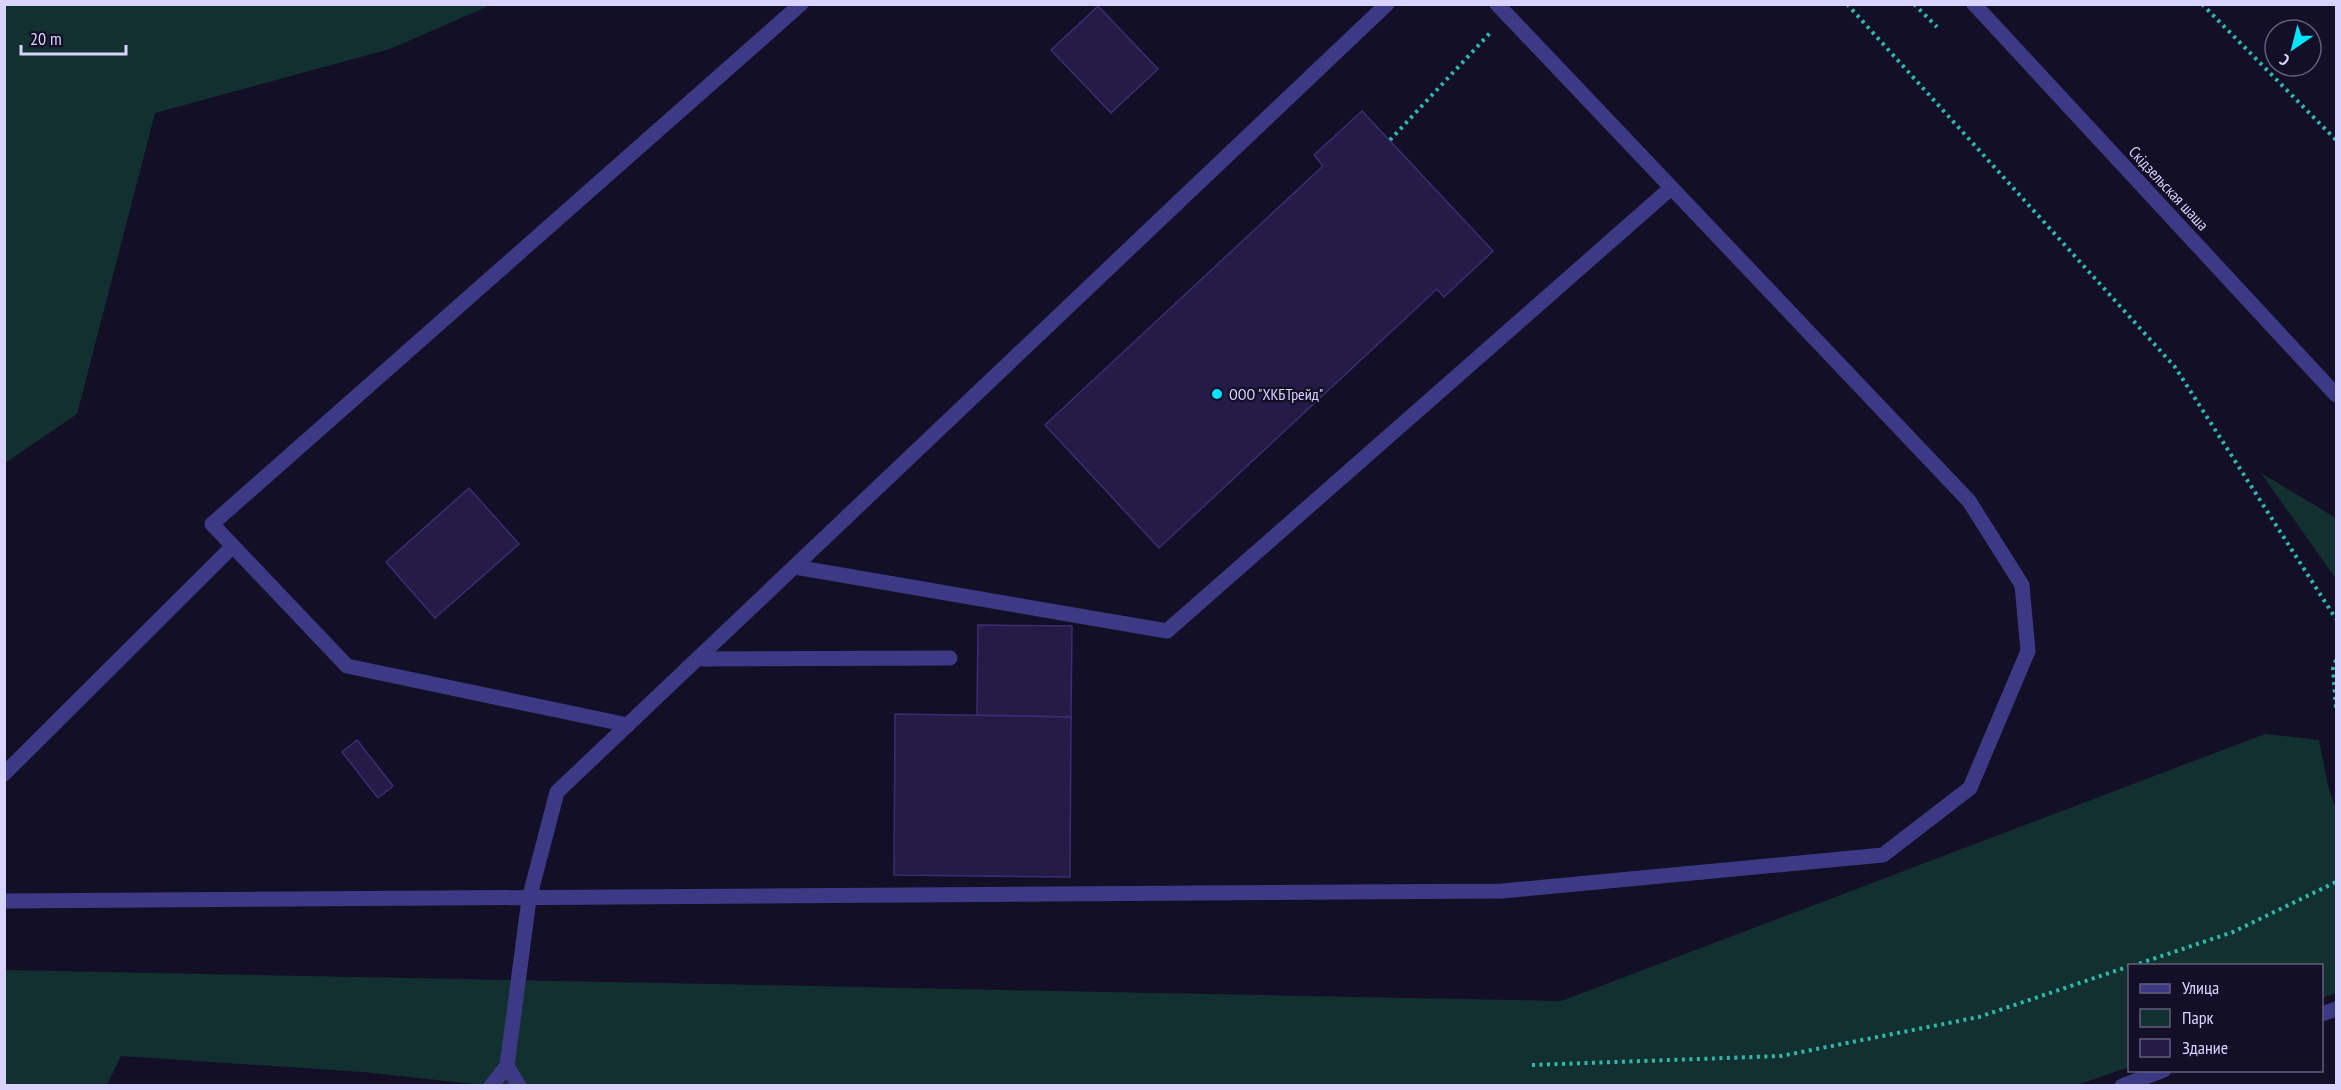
<svg xmlns="http://www.w3.org/2000/svg" width="2341" height="1090" font-family="'PT Sans Narrow',sans-serif">
	<style>
		.green { fill: #12302f }
		.building { fill: #241b47; stroke: #3b2d73; stroke-width: 1.5 }
		.lines { fill: none; stroke-linecap: round; stroke-linejoin: round }
		.path { stroke: #2fb8b0; stroke-width: 4; stroke-dasharray: 3 4.5; stroke-linecap: butt }
		.minor { stroke: #3d3a85; stroke-width: 15 }
		.poi-dot { fill: #00e5ff; stroke: #130f26; stroke-width: 2 }
		.labels { text-anchor: middle; stroke-width: 4.5; stroke-linejoin: round; paint-order: stroke }
		.street-label { font-size: 16px; fill: #d9d4ff; stroke: #130f26 }
		.poi-label { font-size: 16px; fill: #d9d4ff; stroke: #130f26; text-anchor: start }
	</style>
	<rect width="100%" height="100%" fill="#130f26"/>
	<g class="green">
		<polygon points="5,4 491,4 491,5 390,49 155,113 77,414 5,463"/>
		<polygon points="2261,473 2336,518 2336,579"/>
		<polygon points="2265,734 2319,740 2328,786 2336,809 2336,993 2322,998 2322,966 2130,966 2129,1067 2077,1085 492,1086 363,1072 121,1056 107,1085 5,1086 5,970 1561,1001"/>
	</g>
	<g class="building">
		<polygon points="1098,6 1158,69 1111,113 1051,50"/>
		<polygon points="1362,111 1493,251 1444,297 1437,289 1159,548 1045,425 1323,166 1314,155"/>
		<polygon points="469,488 519,544 435,618 386,562"/>
		<polygon points="978,625 1072,626 1071,717 977,715"/>
		<polygon points="895,714 1071,717 1070,877 894,875"/>
		<polygon points="357,740 393,786 378,798 342,752"/>
	</g>
	<g class="lines">
		<g class="path">
			<polyline points="1847,4 2175,367 2336,619"/>
			<polyline points="1914,4 1937,27"/>
			<polyline points="2202,4 2336,140"/>
			<polyline points="1390,140 1490,33"/>
			<polyline points="2336,660 2333,669 2336,708"/>
			<polyline points="2132,966 2233,932 2336,882"/>
			<polyline points="1532,1065 1781,1056 1979,1017 2130,966"/>
		</g>
		<g class="minor">
			<polyline points="1974,4 2336,395"/>
			<polyline points="795,567 1167,631 1671,188"/>
			<polyline points="698,659 950,658"/>
			<polyline points="628,725 347,666 212,524 801,4"/>
			<polyline points="4,774 233,546"/>
			<polyline points="4,901 1502,891 1883,855 1970,788 2028,651 2022,585 1969,501 1497,4"/>
			<polyline points="2322,1014 2336,1009"/>
			<polyline points="507,1066 519,1086"/>
			<polyline points="491,1086 507,1066 529,899 557,792 1387,4"/>
			<polyline points="2122,1086 2164,1070"/>
		</g>
	</g>
	<circle class="poi-dot" cx="1217" cy="394" r="6"/>
	<g class="labels">
		<g class="street-label">
			<text transform="translate(2169 188) rotate(47)" y="6">Скідзельская шаша</text>
		</g>
		<g class="poi-label">
			<text x="1229" y="400">ООО "ХКБТрейд"</text>
		</g>
	</g>
	<rect width="2341" height="1090" fill="none" stroke="#d9d4ff" stroke-width="12"/>
	<rect x="2128" y="964" width="195" height="108" fill="#130f26" stroke="#625e7d" stroke-width="1.5"/>
	<rect x="2140" y="984" width="30" height="9" fill="#3d3a85" stroke="#625e7d" stroke-width="1.5"/>
	<text x="2182" y="994" font-size="18" fill="#d9d4ff">Улица</text>
	<rect x="2140" y="1009" width="30" height="18" fill="#12302f" stroke="#625e7d" stroke-width="1.5"/>
	<text x="2182" y="1024" font-size="18" fill="#d9d4ff">Парк</text>
	<rect x="2140" y="1039" width="30" height="18" fill="#241b47" stroke="#625e7d" stroke-width="1.5"/>
	<text x="2182" y="1054" font-size="18" fill="#d9d4ff">Здание</text>
	<g transform="translate(2293 48) rotate(215)"><circle r="28" fill="#130f26" stroke="#625e7d" stroke-width="1.5"/>
	<path d="M0-4.5L10 22L0 15L-10 22Z" fill="#00e5ff"/>
	<text y="-9" font-size="16" font-weight="bold" text-anchor="middle" fill="#d9d4ff">С</text>
	</g>
	<path d="M21 45v9h105v-9" fill="none" stroke="#d9d4ff" stroke-width="3"/>
	<text x="30" y="45" font-size="18" fill="#d9d4ff" stroke="#130f26" stroke-width="4.5" paint-order="stroke">20 m</text>
</svg>
